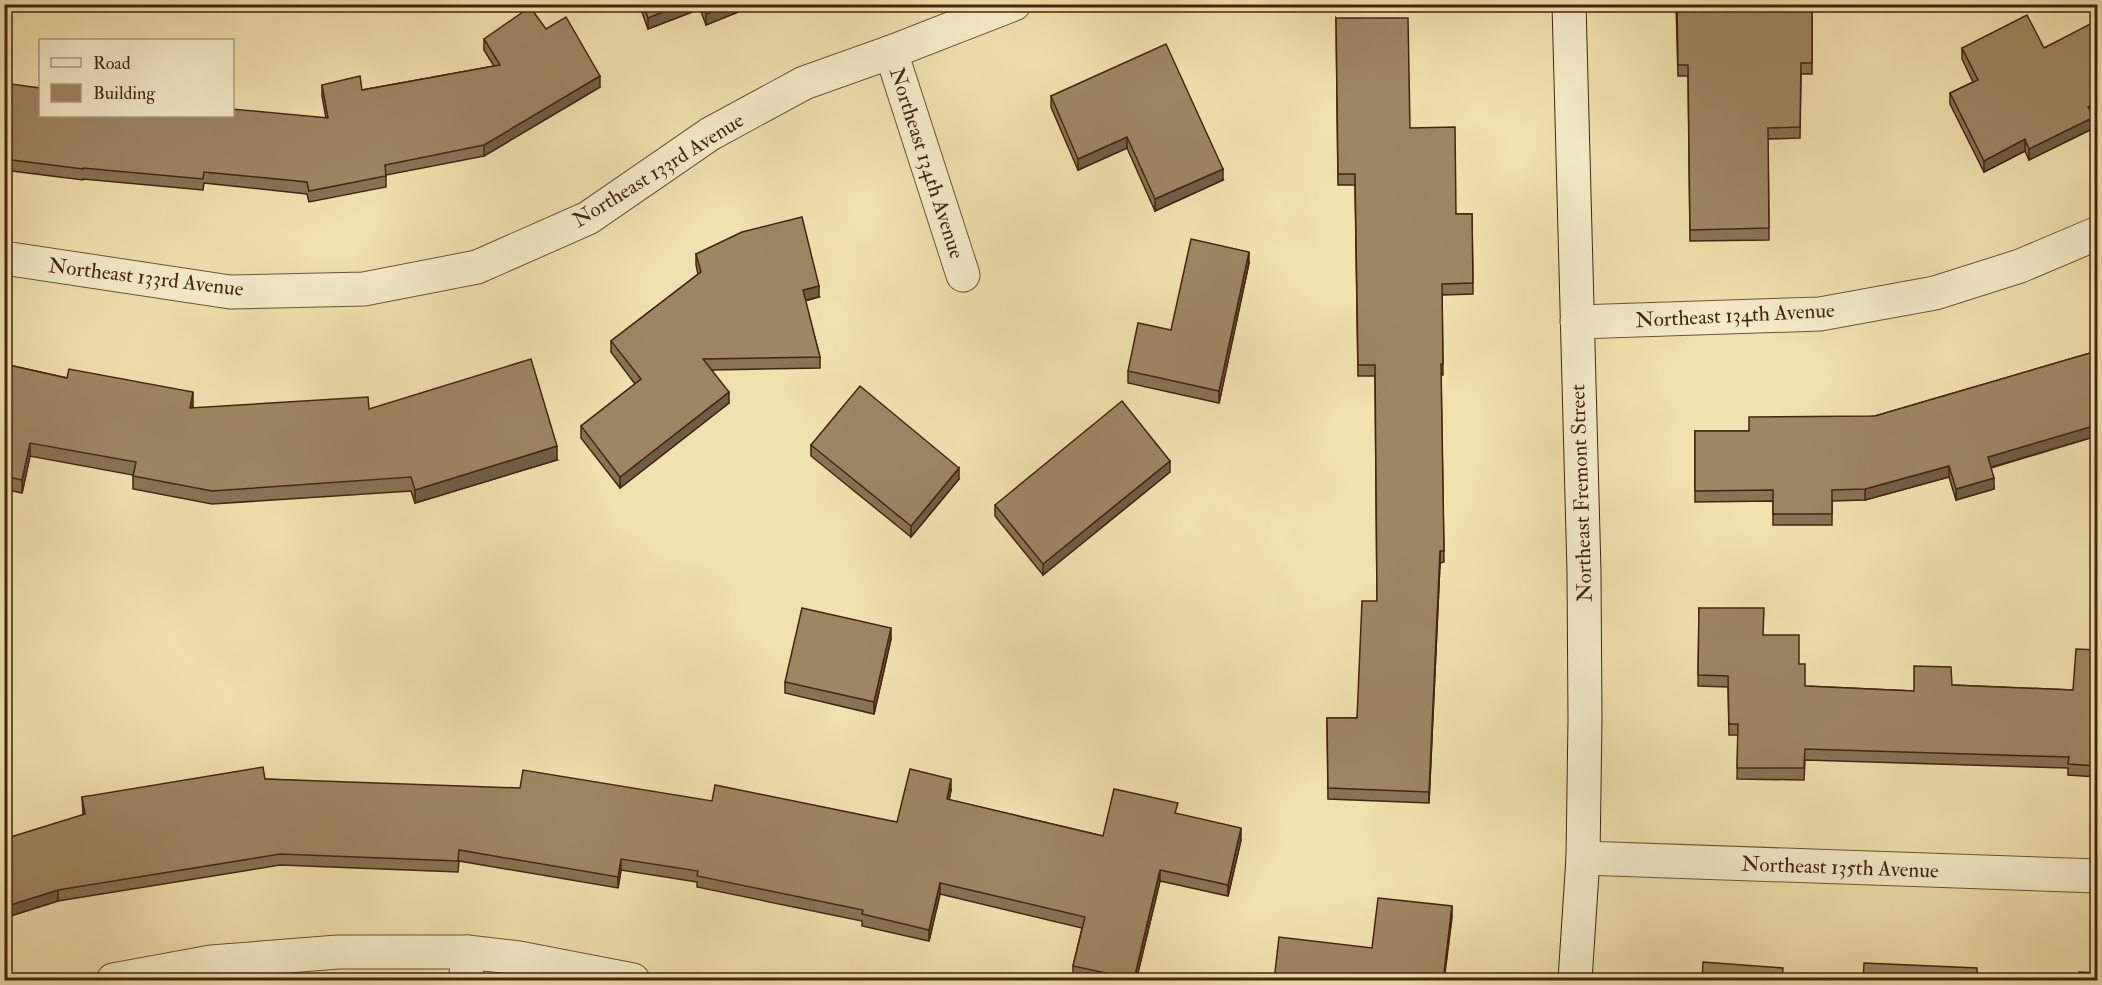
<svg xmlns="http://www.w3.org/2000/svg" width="2102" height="985" font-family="'IM FELL Double Pica',serif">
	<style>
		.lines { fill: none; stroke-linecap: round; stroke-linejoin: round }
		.street-casing { stroke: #705338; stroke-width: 35 }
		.secondary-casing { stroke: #452411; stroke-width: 35 }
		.street { stroke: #f6ecca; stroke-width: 33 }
		.secondary { stroke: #f6ecca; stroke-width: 33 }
		.wall { fill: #887355; stroke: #452411; stroke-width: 1.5 }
		.shaded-wall { fill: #6f5e45; stroke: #452411; stroke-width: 1.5 }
		.building { fill: #9e8663; stroke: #452411; stroke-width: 1.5 }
		.labels { text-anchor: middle; stroke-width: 4.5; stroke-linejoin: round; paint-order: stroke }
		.street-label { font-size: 21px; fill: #452411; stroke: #f6ecca }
	</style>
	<rect width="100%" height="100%" fill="#f1e1ae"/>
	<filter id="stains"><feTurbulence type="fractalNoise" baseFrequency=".00333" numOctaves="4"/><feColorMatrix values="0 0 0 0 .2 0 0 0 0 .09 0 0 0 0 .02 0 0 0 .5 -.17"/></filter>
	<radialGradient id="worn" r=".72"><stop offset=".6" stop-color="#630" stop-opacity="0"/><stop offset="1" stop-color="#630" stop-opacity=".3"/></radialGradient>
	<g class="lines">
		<defs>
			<g id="street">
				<polyline points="891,52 963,275"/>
				<polyline points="4,258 230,292 364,289 477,267 588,218 710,134 804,83 891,52 1014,4"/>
				<polyline points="1577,322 1820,314 1935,293 2020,266 2098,233"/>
				<polyline points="1583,858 2098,876"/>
				<polyline points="113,980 211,962 338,952 467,952 519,958 633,980"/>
				<polyline points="466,980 467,952"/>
			</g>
			<polyline id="secondary" points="1569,4 1584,572 1585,719 1583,858 1575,980"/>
		</defs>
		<use href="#street" class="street-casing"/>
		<use href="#secondary" class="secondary-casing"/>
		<use href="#street" class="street"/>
		<use href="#secondary" class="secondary"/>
	</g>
	<g class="wall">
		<polygon points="639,4 758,4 706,25 700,9 648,29"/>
		<polygon points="1676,4 1812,4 1812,74 1801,74 1800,138 1768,139 1769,240 1690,241 1688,76 1678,76"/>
		<polygon points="1336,18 1410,128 1456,214 1472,214 1473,294 1442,295 1443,375 1441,375 1444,562 1440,563 1429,803 1328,799 1327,718 1357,718 1377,601 1375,376 1358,376 1355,185 1338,185"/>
		<polygon points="2097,24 2097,113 2093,115 2094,128 2029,160 2025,151 1984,172 1950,104 1950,93 1973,82 1962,59 1962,48 2044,48"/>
		<polygon points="546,29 600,87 484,156 386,175 386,187 309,202 307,194 204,183 203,190 83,179 83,180 4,170 4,83 40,116 326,118 322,96 322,85 362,90 494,66 484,50 484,39"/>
		<polygon points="1051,96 1223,180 1155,211 1127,148 1078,170 1051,107"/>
		<polygon points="696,254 819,297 805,301 820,357 820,368 712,370 729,403 620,488 581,438 581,426 635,384 611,352 611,341 698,274 696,265"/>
		<polygon points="1249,263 1219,403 1128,383 1128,371 1171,330"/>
		<polygon points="2097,351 2097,436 1991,468 1994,489 1956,500 1949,477 1865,500 1832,501 1832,525 1773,525 1773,501 1695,502 1695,431 1749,431 1875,416"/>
		<polygon points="4,364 67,378 193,405 193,408 369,409 557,460 415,503 411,491 212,504 133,489 133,475 30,456 22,493 4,489"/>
		<polygon points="811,445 959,479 911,537 811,456"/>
		<polygon points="1170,472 1043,575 995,516 995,505"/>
		<polygon points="1699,608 1763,635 1799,664 1805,686 1914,691 1952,685 2073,690 2097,650 2097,777 2068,775 2068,768 1805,760 1804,780 1737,779 1738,735 1729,735 1728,687 1698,686"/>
		<polygon points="891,639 874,714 785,693 785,682"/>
		<polygon points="265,779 712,801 897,822 951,790 949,800 1103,836 1178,814 1241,840 1228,896 1160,881 1136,981 1091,981 1073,977 1073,966 1082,928 940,894 929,941 862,926 862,921 697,887 697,882 621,870 618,888 459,861 458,872 280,865 58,901 4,918 83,814 82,797"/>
	</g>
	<g class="shaded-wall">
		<polygon points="682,4 700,4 700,9 648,29 648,18"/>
		<polygon points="729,4 758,4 706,25 706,14"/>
		<polygon points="600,76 600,87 484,156 484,145"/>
		<polygon points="2097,102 2097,113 2088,118 2088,107"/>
		<polygon points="2094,117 2094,128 2029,160 2029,149"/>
		<polygon points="1127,137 1127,148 1078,170 1078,159"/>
		<polygon points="2025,139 2025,151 1984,172 1984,161"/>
		<polygon points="1223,169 1223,180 1155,211 1155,199"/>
		<polygon points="1249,252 1249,263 1219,403 1219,391"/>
		<polygon points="819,286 819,297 803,301 803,290"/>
		<polygon points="193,392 193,405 190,422 190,408"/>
		<polygon points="729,392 729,403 620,488 620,477"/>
		<polygon points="2097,425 2097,436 1988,468 1988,457"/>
		<polygon points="30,443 30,456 22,493 22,480"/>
		<polygon points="557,446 557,460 415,503 415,490"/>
		<polygon points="1170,461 1170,472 1043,575 1043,564"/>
		<polygon points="1949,466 1949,477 1865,500 1865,489"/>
		<polygon points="959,468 959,479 911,537 911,526"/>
		<polygon points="1994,478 1994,489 1956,500 1956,489"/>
		<polygon points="1440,551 1440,563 1429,803 1429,792"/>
		<polygon points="891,628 891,639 874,714 874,702"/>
		<polygon points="951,779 951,790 947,810 947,799"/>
		<polygon points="1241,828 1241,840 1228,896 1228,885"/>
		<polygon points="621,859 621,870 618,888 618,877"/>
		<polygon points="1160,870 1160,881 1136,981 1134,981"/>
		<polygon points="940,883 940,894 929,941 929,930"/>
		<polygon points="58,890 58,901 4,918 4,907"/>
		<polygon points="1452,906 1452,918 1444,981 1443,981"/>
	</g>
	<g class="building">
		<polygon points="643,4 682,4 648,18"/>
		<polygon points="702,4 729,4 706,14"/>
		<polygon points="1677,4 1812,4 1812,63 1801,63 1800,127 1768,128 1769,228 1690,230 1688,65 1678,65"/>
		<polygon points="530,7 546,29 566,17 600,76 484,145 385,165 386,176 309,191 307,182 204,172 203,179 83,168 83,169 4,159 4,83 40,88 40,116 232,116 232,109 328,118 322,85 360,76 362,90 500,65 484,39"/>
		<polygon points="2027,15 2044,48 2096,21 2097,24 2097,102 2088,107 2094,117 2029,149 2025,139 1984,161 1950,93 1978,80 1962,48"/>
		<polygon points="1336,18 1408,18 1410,128 1455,127 1456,214 1472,214 1473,283 1442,284 1443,364 1441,364 1444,551 1440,551 1429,792 1328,788 1327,718 1357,718 1362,601 1377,601 1375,365 1358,365 1355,174 1338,174"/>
		<polygon points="1166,44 1223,169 1155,199 1127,137 1078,159 1051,96"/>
		<polygon points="802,217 819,286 803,290 820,357 703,359 729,392 620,477 581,426 641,379 611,341 701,272 696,254 742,232"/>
		<polygon points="1191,239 1249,252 1219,391 1128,371 1138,323 1171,330"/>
		<polygon points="2097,351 2097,425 1988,457 1994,478 1956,489 1949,466 1865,489 1832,490 1832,514 1773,514 1773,490 1695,491 1695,431 1749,431 1749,417 1875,416"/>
		<polygon points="531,359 557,446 415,490 411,477 212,491 133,476 136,462 30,443 22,480 4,476 4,364 67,378 69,369 193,392 190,408 368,397 369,409"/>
		<polygon points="860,386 959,468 911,526 811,445"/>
		<polygon points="1122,401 1170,461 1043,564 995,505"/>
		<polygon points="802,608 891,628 874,702 785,682"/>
		<polygon points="1699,608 1764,608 1763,635 1799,635 1799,664 1805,664 1805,686 1914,691 1914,666 1951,667 1952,685 2073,690 2076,649 2097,650 2097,766 2068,764 2069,757 1805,749 1804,768 1737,768 1738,724 1729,724 1728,676 1698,675"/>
		<polygon points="263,767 265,779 520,788 523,770 712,801 715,785 897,822 910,769 951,779 947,799 1103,836 1114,789 1178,803 1175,813 1241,828 1228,885 1160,870 1134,979 1073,966 1085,917 940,883 929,930 862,914 863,910 697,876 698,871 621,859 618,877 459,850 458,861 280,854 58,890 4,907 4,839 85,814 82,797"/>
		<polygon points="1378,898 1452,906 1443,981 1274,981 1279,937 1372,948"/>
		<polygon points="1703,962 1783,968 1782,981 1702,981"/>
		<polygon points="1864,963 1977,968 1977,981 1863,981"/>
		<polygon points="2079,972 2097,973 2097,981 2079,981"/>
	</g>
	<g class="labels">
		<g class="street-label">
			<text transform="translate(927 163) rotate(72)" y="7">Northeast 134th Avenue</text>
			<text transform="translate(658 170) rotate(-32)" y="7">Northeast 133rd Avenue</text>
			<text transform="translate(146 277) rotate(7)" y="7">Northeast 133rd Avenue</text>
			<text transform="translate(1735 315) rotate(-3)" y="7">Northeast 134th Avenue</text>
			<text transform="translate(1581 493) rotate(-92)" y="7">Northeast Fremont Street</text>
			<text transform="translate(1840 867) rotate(2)" y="7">Northeast 135th Avenue</text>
		</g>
	</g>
	<rect width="2102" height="985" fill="none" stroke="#f1e1ae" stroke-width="24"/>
	<rect x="6" y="6" width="2090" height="973" fill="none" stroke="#452411" stroke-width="3"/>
	<rect x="12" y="12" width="2078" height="961" fill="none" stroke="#452411" stroke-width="1.5"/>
	<rect x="39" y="39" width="195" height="78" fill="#f6ecca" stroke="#af9c80" stroke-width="1.5"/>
	<rect x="51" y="58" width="30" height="9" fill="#f6ecca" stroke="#af9c80" stroke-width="1.5"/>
	<text x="93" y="69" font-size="18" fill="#452411">Road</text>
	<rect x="51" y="84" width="30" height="18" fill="#9e8663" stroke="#af9c80" stroke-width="1.5"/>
	<text x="93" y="99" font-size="18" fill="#452411">Building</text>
	<rect width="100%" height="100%" filter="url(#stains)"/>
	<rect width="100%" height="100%" fill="url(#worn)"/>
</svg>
